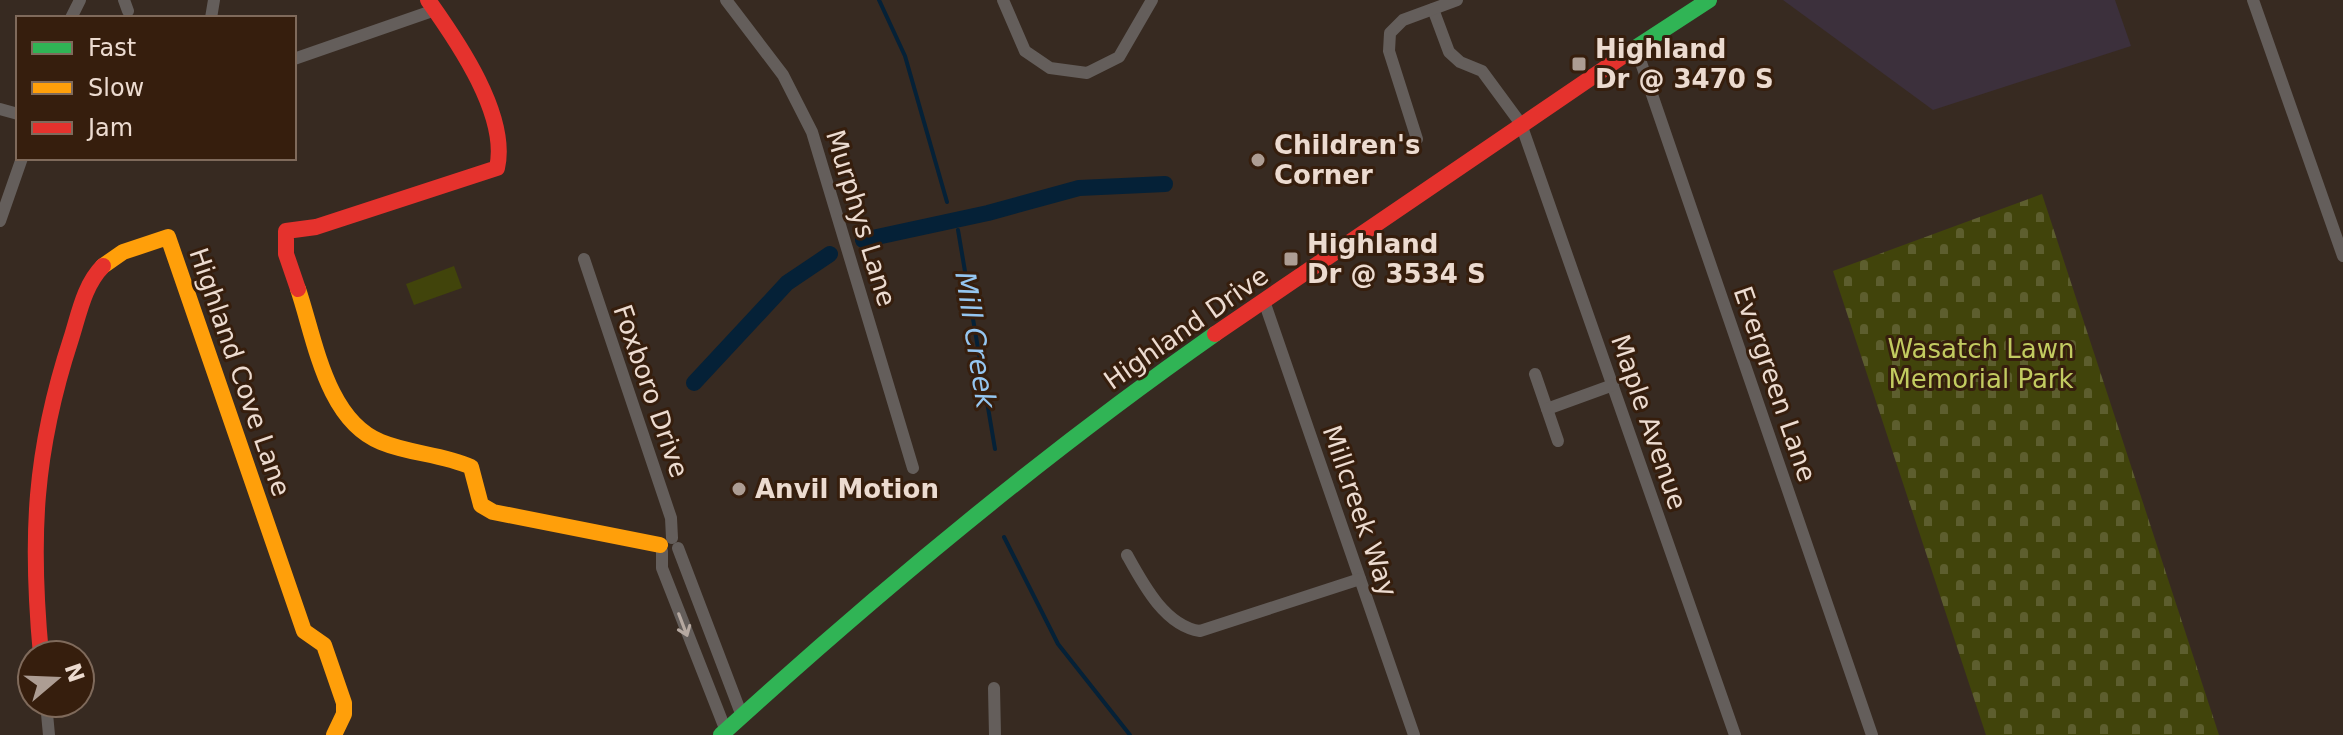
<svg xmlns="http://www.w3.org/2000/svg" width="2343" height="735" font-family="'DejaVu Sans',sans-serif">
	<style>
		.commercial { fill: #3c303c }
		.cemetery { fill: url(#cemetery-stones) }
		.pitch { fill: #41440b }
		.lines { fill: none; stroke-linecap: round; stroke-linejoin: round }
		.stream { stroke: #052137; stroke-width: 4 }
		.canal { stroke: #052137; stroke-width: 16 }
		.street { stroke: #645e5b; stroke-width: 12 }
		.fast { stroke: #30b455; stroke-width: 16 }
		.slow { stroke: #ff9f0a; stroke-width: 16 }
		.jam { stroke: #e5322d; stroke-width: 16 }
		.oneway { stroke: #b6a9a1 }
		.poi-dot { fill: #ad9d93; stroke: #361e0d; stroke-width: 3 }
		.labels { text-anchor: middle; stroke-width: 6; stroke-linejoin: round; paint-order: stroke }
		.poi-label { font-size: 26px; font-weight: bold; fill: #ecdbd0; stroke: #361e0d; text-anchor: start }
		.street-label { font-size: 26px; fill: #ecdbd0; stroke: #361e0d }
		.park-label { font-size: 26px; fill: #c2cb60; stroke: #361e0d }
		.water-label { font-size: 28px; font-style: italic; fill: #95c6f0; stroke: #361e0d }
	</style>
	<defs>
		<pattern id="cemetery-stones" width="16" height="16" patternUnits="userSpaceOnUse" patternTransform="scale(2)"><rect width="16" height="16" fill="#41440b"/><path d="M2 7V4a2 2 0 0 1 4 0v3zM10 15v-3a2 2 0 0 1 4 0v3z" fill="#5d5e2e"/></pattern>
	</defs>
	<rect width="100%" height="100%" fill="#372a21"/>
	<polygon class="commercial" points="1783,0 2115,0 2131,46 1933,110"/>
	<polygon class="cemetery" points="2042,194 2219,735 1986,735 1833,271"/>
	<polygon class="pitch" points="454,266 462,288 414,305 406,284"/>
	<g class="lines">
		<g class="stream">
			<polyline points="879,0 905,56 947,202"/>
			<polyline points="958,230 995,449"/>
			<polyline points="1004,537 1058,644 1130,735"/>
		</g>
		<g class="canal">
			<polyline points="863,240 988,213 1079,188 1165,184"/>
			<polyline points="694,383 787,283 830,254"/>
		</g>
		<g class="street">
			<polyline points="124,0 128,11"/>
			<polyline points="726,0 783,75 812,132 913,468"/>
			<polyline points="1003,0 1025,51 1050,68 1087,73 1119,57 1152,0"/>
			<polyline points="2253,0 2343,256"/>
			<polyline points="1433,9 1449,52 1460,62 1482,71 1521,124 1735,735"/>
			<polyline points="71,18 80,0"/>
			<polyline points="211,18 214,0"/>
			<polyline points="1636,48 1872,735"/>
			<polyline points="294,59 435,10"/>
			<polyline points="0,109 18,114"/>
			<polyline points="1417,139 1389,51 1390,33 1403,20 1457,0"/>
			<polyline points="0,221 22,158"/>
			<polyline points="584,259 671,518 672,538"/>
			<polyline points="1264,301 1414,735"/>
			<polyline points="1535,374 1558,441"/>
			<polyline points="1547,409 1613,385"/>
			<polyline points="678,548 742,716"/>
			<polyline points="662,551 662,568 726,731"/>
			<path d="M1127 555C1143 584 1165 626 1200 631L1360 579"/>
			<polyline points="994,688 995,735"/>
			<polyline points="46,703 49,735"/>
		</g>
		<g class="fast">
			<polyline points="1623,56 1709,0"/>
			<path d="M721 735C878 592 1041 456 1215 334"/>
		</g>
		<g class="slow">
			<polyline points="103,266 123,252 168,237 304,631 324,645 344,703 344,714 334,735"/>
			<path d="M298 289C315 339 326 420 381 442 410 454 442 454 471 467L481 505 493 512 660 545"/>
		</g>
		<g class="jam">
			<path d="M298 289 286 254V231L316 227 497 168C509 116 458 42 428 0"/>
			<polyline points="1215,334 1623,56"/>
			<path d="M41 655C30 537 34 452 71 339 79 314 84 285 103 266"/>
		</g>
	</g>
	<defs><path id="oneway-shaft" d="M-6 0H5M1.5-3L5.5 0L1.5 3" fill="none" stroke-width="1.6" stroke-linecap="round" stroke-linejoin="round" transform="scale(2)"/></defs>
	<use class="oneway" href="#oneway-shaft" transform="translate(683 625) rotate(69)"/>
	<g class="poi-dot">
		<rect x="1571" y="56" width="16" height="16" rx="4"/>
		<circle cx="1258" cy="160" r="8"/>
		<rect x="1283" y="251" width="16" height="16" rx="4"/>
		<circle cx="739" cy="489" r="8"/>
	</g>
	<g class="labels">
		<g class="poi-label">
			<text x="1595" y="58">Highland<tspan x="1595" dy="30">Dr @ 3470 S</tspan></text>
			<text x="1274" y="154">Children's<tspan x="1274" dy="30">Corner</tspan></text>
			<text x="1307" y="253">Highland<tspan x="1307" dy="30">Dr @ 3534 S</tspan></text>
			<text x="755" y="498">Anvil Motion</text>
		</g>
		<g class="street-label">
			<text transform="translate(861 218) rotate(73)" y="9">Murphys Lane</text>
			<text transform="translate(1186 328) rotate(-35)" y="9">Highland Drive</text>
			<text transform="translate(240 372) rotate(71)" y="9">Highland Cove Lane</text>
			<text transform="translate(1775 384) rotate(71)" y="9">Evergreen Lane</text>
			<text transform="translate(651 391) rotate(71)" y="9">Foxboro Drive</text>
			<text transform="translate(1649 422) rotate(71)" y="9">Maple Avenue</text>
			<text transform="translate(1360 511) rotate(71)" y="9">Millcreek Way</text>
		</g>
		<g class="park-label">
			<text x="1981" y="358">Wasatch Lawn<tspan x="1981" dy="30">Memorial Park</tspan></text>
		</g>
		<g class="water-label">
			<text transform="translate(976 340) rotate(81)" y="10">Mill Creek</text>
		</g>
	</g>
	<rect x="16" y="16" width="280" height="144" fill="#361e0d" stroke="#7f6a5b" stroke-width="2"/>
	<rect x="32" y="42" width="40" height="12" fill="#30b455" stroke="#7f6a5b" stroke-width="2"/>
	<text x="88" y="56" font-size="24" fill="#ecdbd0">Fast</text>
	<rect x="32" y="82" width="40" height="12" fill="#ff9f0a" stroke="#7f6a5b" stroke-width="2"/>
	<text x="88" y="96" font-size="24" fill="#ecdbd0">Slow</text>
	<rect x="32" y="122" width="40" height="12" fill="#e5322d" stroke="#7f6a5b" stroke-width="2"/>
	<text x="88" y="136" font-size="24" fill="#ecdbd0">Jam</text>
	<g transform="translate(56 679) rotate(71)"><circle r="38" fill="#361e0d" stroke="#7f6a5b" stroke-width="2"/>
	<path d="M0-6L14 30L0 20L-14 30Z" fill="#ad9d93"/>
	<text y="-12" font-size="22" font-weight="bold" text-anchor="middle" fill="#ecdbd0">N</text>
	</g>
</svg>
